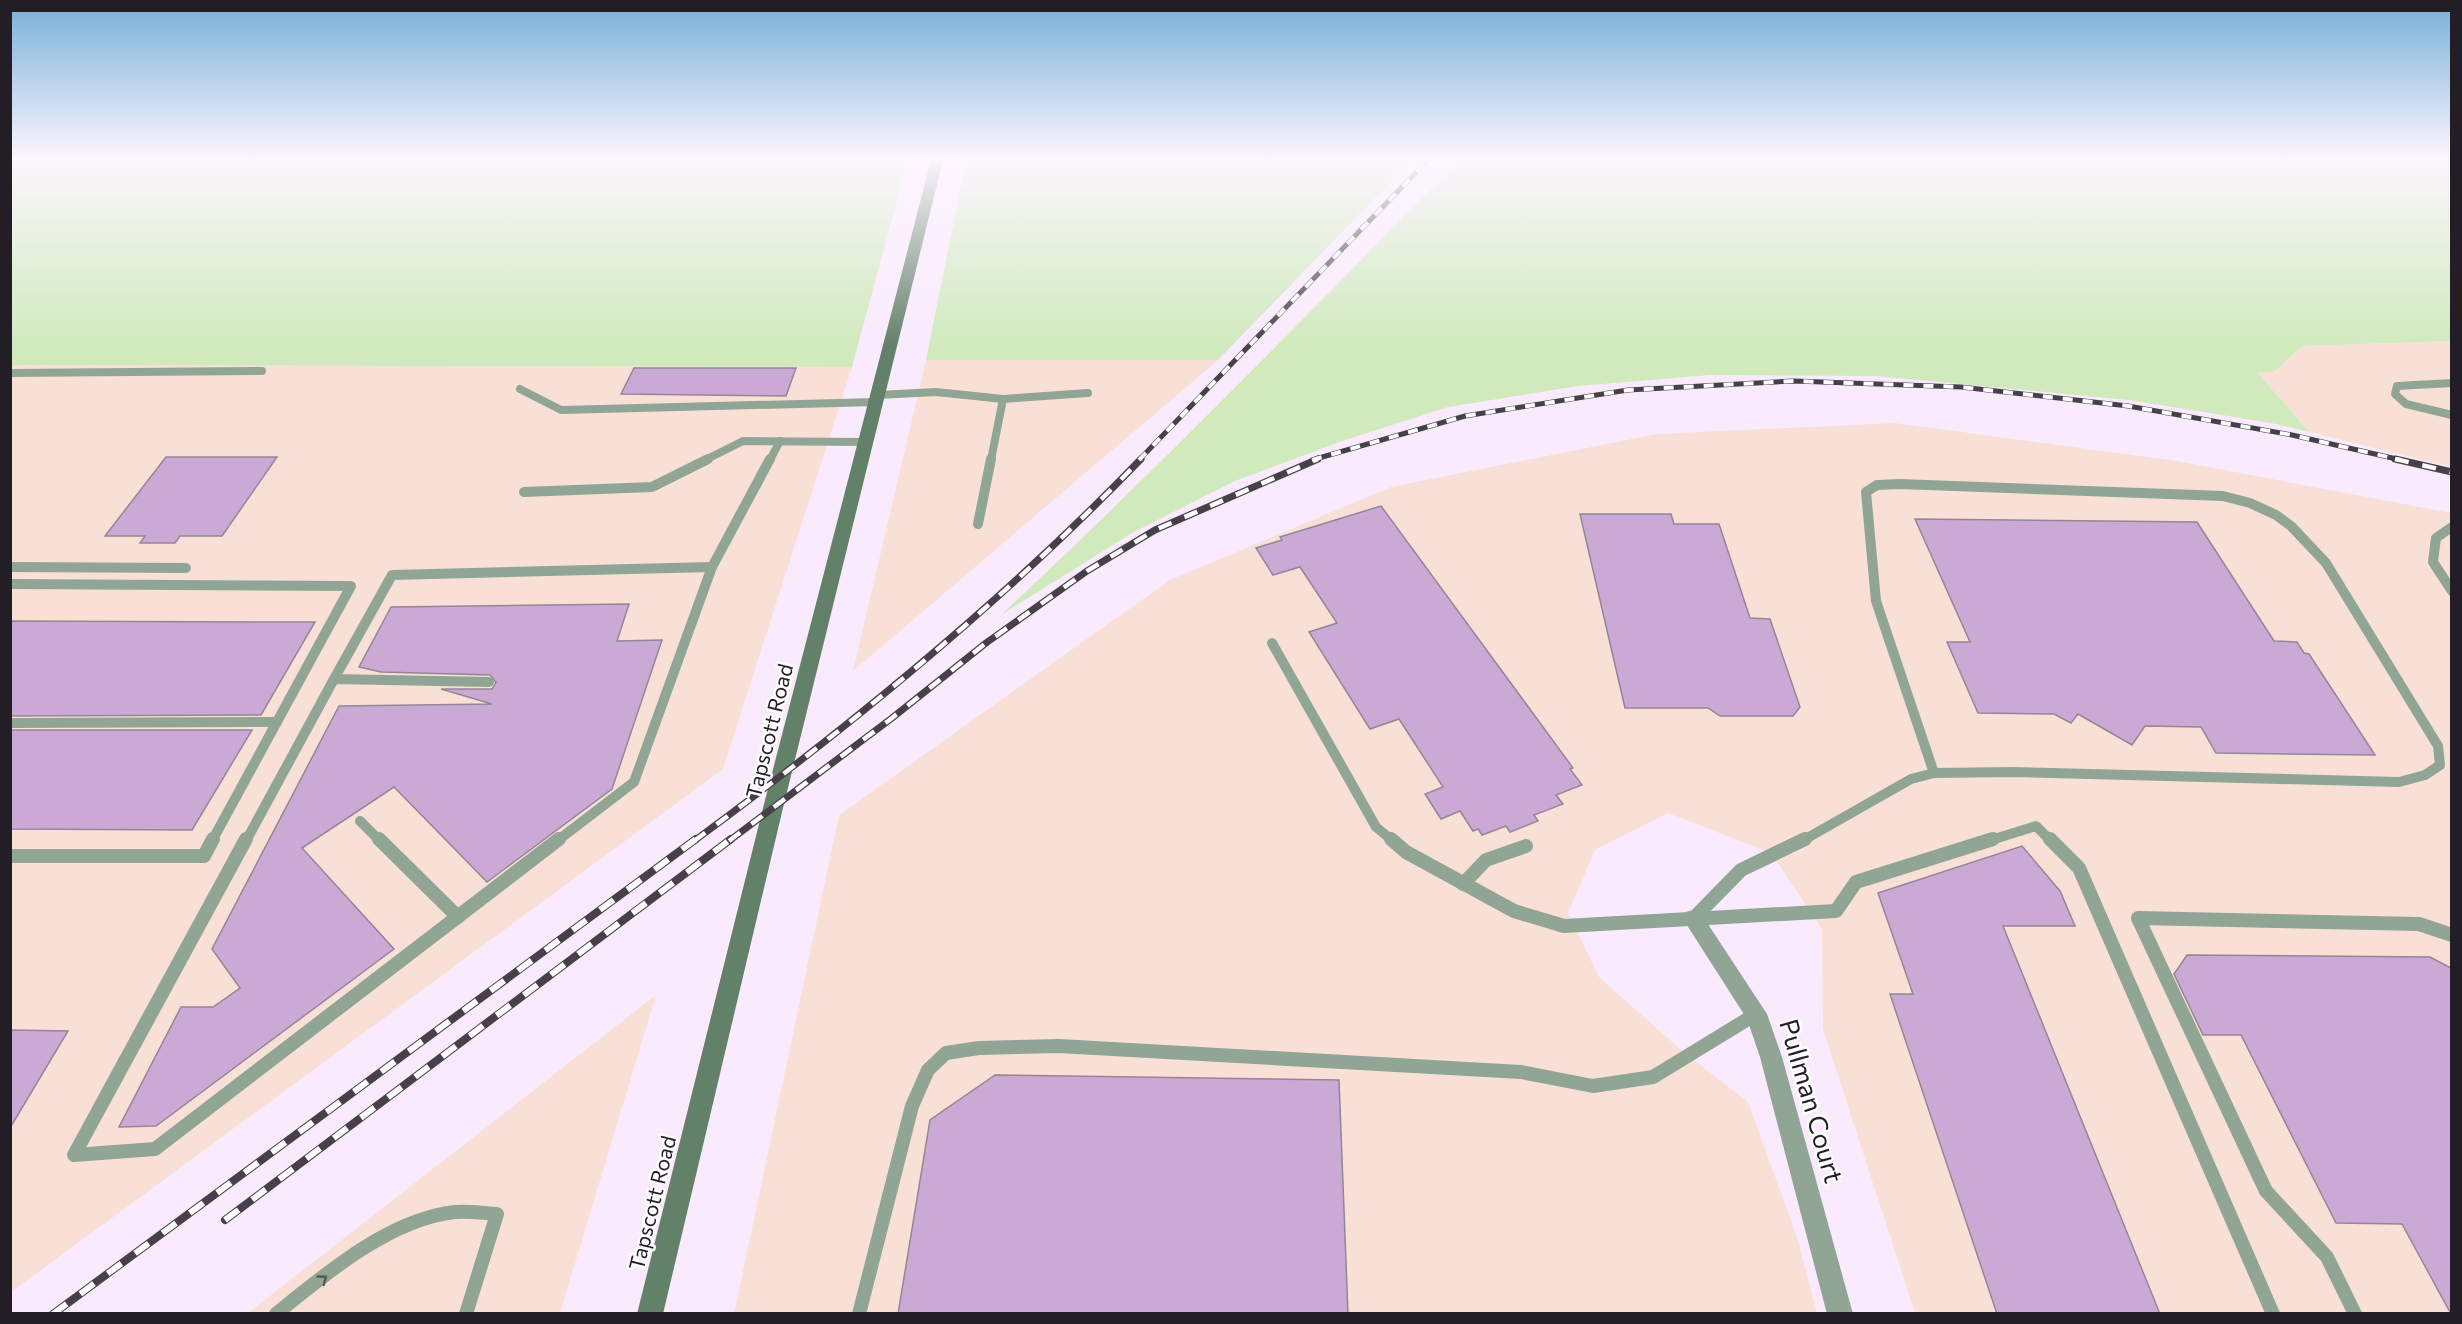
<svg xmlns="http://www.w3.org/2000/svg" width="2462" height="1324" font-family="Commissioner,sans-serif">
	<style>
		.industrial { fill: #f9e0d7 }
		.green { fill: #d0eabd }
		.building { fill: #cba9d5; stroke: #938697; stroke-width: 1.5 }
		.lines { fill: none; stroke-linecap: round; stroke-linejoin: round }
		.lane-far2 { stroke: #91a594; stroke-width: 8 }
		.lane-far1 { stroke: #91a594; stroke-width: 10 }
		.lane { stroke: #91a594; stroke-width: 14 }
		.street { fill: #91a594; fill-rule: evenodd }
		.secondary { fill: #638068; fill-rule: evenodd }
		.rail-far2-casing { stroke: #474049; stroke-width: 5 }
		.rail-far1-casing { stroke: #474049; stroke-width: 7 }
		.rail-casing { stroke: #474049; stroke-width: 8 }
		.rail-far2 { stroke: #fdfdfd; stroke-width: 4; stroke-dasharray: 10; stroke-linecap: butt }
		.rail-far1 { stroke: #fdfdfd; stroke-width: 4.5; stroke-dasharray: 14; stroke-linecap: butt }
		.rail { stroke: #fdfdfd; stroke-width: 6; stroke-dasharray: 17; stroke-linecap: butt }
		.oneway { stroke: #545b57 }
		.labels { text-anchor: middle; stroke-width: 5; stroke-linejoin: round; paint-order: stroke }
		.street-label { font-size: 21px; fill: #231e25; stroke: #fdfdfd }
		.near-street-label { font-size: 26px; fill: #231e25; stroke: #fdfdfd }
	</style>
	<rect width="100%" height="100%" fill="#f9eafd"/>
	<g class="industrial">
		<polygon points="2451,341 2451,467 2309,432 2257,372 2274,372 2301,346"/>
		<polygon points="926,360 1218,360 853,671"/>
		<polygon points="11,365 852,367 723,769 11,1292"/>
		<polygon points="1895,423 2177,461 2451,513 2451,1313 1915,1313 1823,1029 1822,929 1771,853 1668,813 1595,850 1568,913 1599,977 1681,1050 1748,1102 1797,1237 1817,1313 734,1314 839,815 1170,580 1391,487 1657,434"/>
		<polygon points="656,995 560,1313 248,1313"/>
	</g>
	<g class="green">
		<polygon points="11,160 908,160 852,367 11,365"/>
		<polygon points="966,160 1412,160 1218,360 926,360"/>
		<path d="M1460 160H2451V341L2302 346 2274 372H2257L2309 432 2271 423 2129 400 1876 376 1710 375 1578 386 1448 407 1342 441 1235 481 1132 533 1001 615C1159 468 1308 313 1460 160Z"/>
	</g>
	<g class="building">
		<polygon points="634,368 796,368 786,396 621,394"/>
		<polygon points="166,457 277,457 222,536 180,536 175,543 140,543 145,536 105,536"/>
		<polygon points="1381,506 1573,768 1570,769 1582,785 1556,795 1563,804 1534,815 1538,821 1510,832 1506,826 1482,835 1478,829 1473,831 1460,811 1441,819 1425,794 1443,787 1399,719 1370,729 1309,632 1337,623 1300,567 1273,575 1256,548 1282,540 1280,537"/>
		<polygon points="1580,514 1671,514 1674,524 1719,524 1750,618 1770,619 1800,707 1793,716 1720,716 1708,708 1625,708"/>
		<polygon points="1915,519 2197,522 2274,641 2297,642 2304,653 2309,654 2375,755 2216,753 2201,727 2145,726 2132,745 2078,714 2071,723 2054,714 1978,713 1947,642 1970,642"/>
		<polygon points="629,604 617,641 662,640 612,789 487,882 394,787 302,848 394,949 156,1126 119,1127 181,1007 213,1007 240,988 212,949 339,706 492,704 441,689 492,689 496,682 490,675 381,672 359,667 391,607"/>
		<polygon points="10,621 283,622 315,622 261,715 10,716"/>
		<polygon points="10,730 252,730 192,830 10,829"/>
		<polygon points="2022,846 2060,891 2075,926 2003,926 2160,1314 1997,1314 1890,994 1913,994 1878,893"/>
		<polygon points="2187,955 2430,957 2451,968 2451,1314 2402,1224 2336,1223 2241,1035 2203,1035 2174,974"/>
		<polygon points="10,1030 68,1031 10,1128"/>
		<polygon points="995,1075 1339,1080 1348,1314 898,1314 930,1120"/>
	</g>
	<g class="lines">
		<g class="lane-far2">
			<polyline points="10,373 262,371"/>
			<polyline points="2452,383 2397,386 2395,394 2406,404 2452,415"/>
			<polyline points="520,389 561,410 876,402"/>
			<polyline points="878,395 936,392 1003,399 1088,393"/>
			<polyline points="705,460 743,441 866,442"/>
			<polyline points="770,460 780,441"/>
			<polyline points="991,460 1003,399"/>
		</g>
		<g class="lane-far1">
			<polygon points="1900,484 2223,496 2250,503 2276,515 2291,526 2326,563 2438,746 2440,765 2425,775 2399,782 2013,772 1934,773 1876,601 1866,492 1877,485"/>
			<polyline points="524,492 652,487 708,459"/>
			<polyline points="978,524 991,459"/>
			<polyline points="2452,527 2436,538 2433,562 2452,591"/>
			<polyline points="10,567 186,568"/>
			<polyline points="10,584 351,586 212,841"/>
			<polyline points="1272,643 1376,827 1393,841"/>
			<polyline points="334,679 392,575 712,567"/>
			<polyline points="10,723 277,722"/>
			<polyline points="360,821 380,841"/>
			<polyline points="246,841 334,679 489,682"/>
			<polyline points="557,841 634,782 712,567 770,459"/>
			<polyline points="1802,841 1911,779 1934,773"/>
			<polyline points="1988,841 2036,826 2051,841"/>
		</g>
		<g class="lane">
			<polyline points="246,839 74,1155 155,1149 559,839"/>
			<polyline points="379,839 458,917"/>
			<polyline points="1391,839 1406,852 1514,911 1564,926 1836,911 1856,882 1993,839"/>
			<polyline points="2050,839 2079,868 2273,1314"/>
			<polyline points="10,856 204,856 213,839"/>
			<polyline points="1463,884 1486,860 1526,846"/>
			<polyline points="1693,919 1741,870 1805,839"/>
			<path d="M276 1314C325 1274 390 1219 455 1212 469 1211 483 1213 497 1214L466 1314"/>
			<polyline points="859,1314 912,1106 928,1070 946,1053 979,1048 1059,1046 1521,1072 1593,1086 1653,1077 1756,1014"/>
			<polyline points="2355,1314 2327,1257 2266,1191 2138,918 2419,924 2452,935"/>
		</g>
		<polygon class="street" points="1693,910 1700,912 1767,1014 1782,1057 1853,1314 1827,1314 1760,1057 1747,1019 1683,919 1686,912"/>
		<polygon class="secondary" points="931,160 943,160 783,808 663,1314 637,1314 763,808"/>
		<defs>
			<g id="rail-far2">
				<polyline points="1139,460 1428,160"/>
				<polyline points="1312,460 1465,416 1628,390 1794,381 1961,387 2128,406 2292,435 2401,460"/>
			</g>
			<g id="rail-far1">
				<polyline points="2395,459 2452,472"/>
				<path d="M694 841C852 725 1005 600 1141 459"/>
				<polyline points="729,841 892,718 986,643 1087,571 1155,530 1318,459"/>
			</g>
			<g id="rail">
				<polyline points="225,1220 731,839"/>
				<polyline points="53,1314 696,839"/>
			</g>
		</defs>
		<use href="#rail-far2" class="rail-far2-casing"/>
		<use href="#rail-far1" class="rail-far1-casing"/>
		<use href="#rail" class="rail-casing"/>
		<use href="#rail-far2" class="rail-far2"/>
		<use href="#rail-far1" class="rail-far1"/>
		<use href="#rail" class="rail"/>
	</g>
	<defs><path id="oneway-chevron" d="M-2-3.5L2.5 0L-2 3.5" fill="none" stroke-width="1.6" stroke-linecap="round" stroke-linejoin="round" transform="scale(1.5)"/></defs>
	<use class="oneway" href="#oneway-chevron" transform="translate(323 1279) rotate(-36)"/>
	<linearGradient id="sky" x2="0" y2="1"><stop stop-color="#76afd8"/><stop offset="0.46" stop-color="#fcf6fe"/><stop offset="1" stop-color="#fcf6fe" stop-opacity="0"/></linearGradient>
	<rect width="2462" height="346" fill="url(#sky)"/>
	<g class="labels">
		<g class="street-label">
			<text transform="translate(770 731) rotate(-76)" y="7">Tapscott Road</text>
			<text transform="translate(653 1203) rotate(-76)" y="7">Tapscott Road</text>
		</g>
		<g class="near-street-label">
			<text transform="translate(1811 1101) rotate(74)" y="9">Pullman Court</text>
		</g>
	</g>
	<rect width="2462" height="1324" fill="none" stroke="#231e25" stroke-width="24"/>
</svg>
